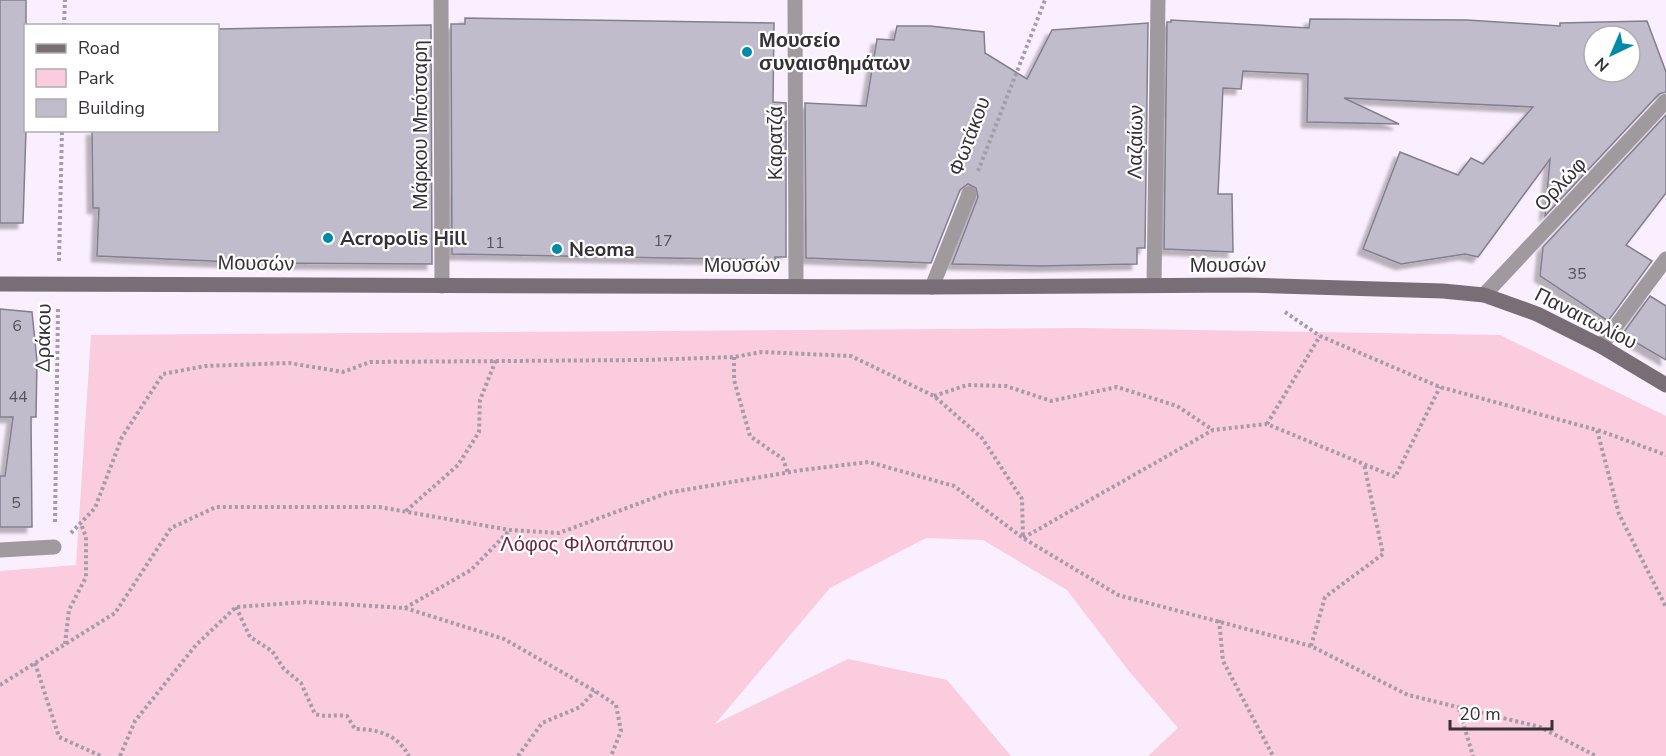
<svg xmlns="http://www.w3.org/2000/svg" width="1666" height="756" font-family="'Nunito Sans',sans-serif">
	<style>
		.green { fill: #fbccdd }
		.building { fill: #c0bccc; stroke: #837f8e; stroke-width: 1.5; fill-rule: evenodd; filter: url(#shadow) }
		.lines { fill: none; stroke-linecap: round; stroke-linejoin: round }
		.path { stroke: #a49ca8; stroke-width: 4; stroke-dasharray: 3 3; stroke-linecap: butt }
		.lane { stroke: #a0999e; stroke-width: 15 }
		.street { stroke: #a0999e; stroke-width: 15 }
		.secondary { stroke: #786e75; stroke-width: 15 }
		.poi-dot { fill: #008aa9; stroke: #fff; stroke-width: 2 }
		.labels { text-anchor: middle; stroke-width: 4.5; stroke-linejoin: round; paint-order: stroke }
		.number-label { font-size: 16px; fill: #58545c }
		.poi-label { font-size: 20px; font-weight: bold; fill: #353137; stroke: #fff; text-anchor: start }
		.street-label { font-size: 20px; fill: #353137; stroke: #fff }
		.park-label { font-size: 20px; fill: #6c2847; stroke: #fff }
	</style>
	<defs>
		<filter id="shadow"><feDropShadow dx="-5.5" dy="5.5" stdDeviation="1.5" flood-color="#0004"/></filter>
	</defs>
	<rect width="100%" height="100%" fill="#faeffe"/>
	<polygon class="green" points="1081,328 1500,335 1666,416 1666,756 1148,756 1178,728 1128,670 1067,590 983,540 926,538 830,588 715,724 848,659 947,680 1011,756 0,756 0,571 76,565 91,335"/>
	<g class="building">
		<polygon points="0,0 26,0 26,130 23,223 0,223"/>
		<polygon points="465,18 774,23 773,102 786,103 786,257 775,257 775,260 452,254 451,24 465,24"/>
		<path d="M1310 19 1467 20 1560 26V23L1647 21 1666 72V92L1659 94 1545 216 1550 159 1478 257 1465 254 1401 264 1363 249 1400 152 1458 175 1471 158 1483 164 1533 107 1344 98 1399 124 1307 122 1308 74 1243 71 1241 89 1223 88 1218 194H1232L1233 252 1164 249 1167 22H1171V20L1309 28ZM1594 36H1630V72H1594Z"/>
		<polygon points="1148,23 1145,248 1137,248 1137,264 1041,266 952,264 978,197 976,188 968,184 960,190 931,263 806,258 805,103 866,106 877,39 894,40 897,26 930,26 984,32 985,53 1027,79 1052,30"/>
		<polygon points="431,25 432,264 257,263 97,256 99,208 93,208 92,130 218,130 218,29"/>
		<polygon points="1666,115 1666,193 1626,245 1652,261 1608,321 1540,276 1543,247"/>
		<polygon points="1650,296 1666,306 1666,360 1635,342 1636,340 1624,332"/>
		<polygon points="0,309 32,312 37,361 36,417 31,417 32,527 0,527 0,476 5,476 13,417 0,417"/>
	</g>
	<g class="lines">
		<g class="path">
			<polyline points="64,26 65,0"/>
			<polyline points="978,171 1045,0"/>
			<polyline points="59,261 62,130"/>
			<polyline points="1285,312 1320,336 1440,387 1597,430 1619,514 1666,607"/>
			<polyline points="734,357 734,380 750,436 783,459 788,473"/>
			<polyline points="934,396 967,385 1006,386 1051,401 1117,387 1177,406 1213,430"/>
			<polyline points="1267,424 1320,336"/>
			<polyline points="1598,430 1666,455"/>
			<polyline points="406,511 458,465 479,432 480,400 496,360"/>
			<polyline points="55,522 58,308"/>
			<polyline points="71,533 95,508 122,437 163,374 205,366 289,363 343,372 370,362 645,360 734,357 762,352 851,356 934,396 982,438 1022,499 1023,538 1213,430 1267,424 1395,477 1440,387"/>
			<path d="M236 607 250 637 272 651 284 669 301 683 315 714C329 718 333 714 347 716L355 729C378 729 398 735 409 756"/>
			<polyline points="405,608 471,570 510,530"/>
			<polyline points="1219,620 1223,661 1273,756"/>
			<polyline points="65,644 69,610 86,577 86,537 81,524"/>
			<polyline points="1311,646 1325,597 1383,554 1364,464"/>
			<polyline points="35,663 59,737 101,756"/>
			<polyline points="0,685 115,613 171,528 216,507 379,507 510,530 559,533 667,493 802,470 869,462 954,486 1023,538 1118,595 1311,646 1408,695 1540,727 1596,756"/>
			<polyline points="1459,709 1473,756"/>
			<polyline points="120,756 135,721 196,645 236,607 306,602 405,608 504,639 595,691 616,705 621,731 611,756"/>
			<polyline points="518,756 542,723 580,707 595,691"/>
		</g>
		<g class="lane">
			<polyline points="932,287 969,194"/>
			<polyline points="1601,346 1666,259"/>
			<polyline points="0,550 54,547"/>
		</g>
		<g class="street">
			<polyline points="441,0 442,286"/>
			<polyline points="795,0 796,285"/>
			<polyline points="1154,285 1158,0"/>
			<polyline points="1484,295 1666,101"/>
		</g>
		<polyline class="secondary" points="0,284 932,287 1245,285 1443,291 1484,295 1537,314 1601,346 1666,385"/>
	</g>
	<g class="poi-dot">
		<circle cx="747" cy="52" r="6"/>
		<circle cx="328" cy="238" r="6"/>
		<circle cx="557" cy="249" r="6"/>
	</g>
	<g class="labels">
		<g class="number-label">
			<text x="663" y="246">17</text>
			<text x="495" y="248">11</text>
			<text x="1577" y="279">35</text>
			<text x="17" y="331">6</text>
			<text x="18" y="402">44</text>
			<text x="16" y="508">5</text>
		</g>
		<g class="poi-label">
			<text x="759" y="47">Μουσείο<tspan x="759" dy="23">συναισθημάτων</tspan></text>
			<text x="340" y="245">Acropolis Hill</text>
			<text x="569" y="256">Neoma</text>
		</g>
		<g class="street-label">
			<text transform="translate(420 125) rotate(-90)" y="7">Μάρκου Μπότσαρη</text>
			<text transform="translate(969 136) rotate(-69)" y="7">Φωτάκου</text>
			<text transform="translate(1135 142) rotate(-89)" y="7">Λαζαίων</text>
			<text transform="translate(775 143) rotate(-90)" y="7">Καρατζά</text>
			<text transform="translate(1560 184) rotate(-47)" y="7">Ορλώφ</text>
			<text transform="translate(256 263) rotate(1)" y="7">Μουσών</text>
			<text x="742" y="272">Μουσών</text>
			<text x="1228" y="272">Μουσών</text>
			<text transform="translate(1586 318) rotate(27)" y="7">Παναιτωλίου</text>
			<text transform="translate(43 338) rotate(-89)" y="7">Δράκου</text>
		</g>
		<g class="park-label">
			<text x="587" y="551">Λόφος Φιλοπάππου</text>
		</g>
	</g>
	<rect x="24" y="24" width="195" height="108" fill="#ffffff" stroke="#aeadaf" stroke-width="1.5"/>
	<rect x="36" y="44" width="30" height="9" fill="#786e75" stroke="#aeadaf" stroke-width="1.5"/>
	<text x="78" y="54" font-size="18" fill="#353137">Road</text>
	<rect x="36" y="69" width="30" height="18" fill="#fbccdd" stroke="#aeadaf" stroke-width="1.5"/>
	<text x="78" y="84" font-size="18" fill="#353137">Park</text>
	<rect x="36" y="99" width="30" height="18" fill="#c0bccc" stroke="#aeadaf" stroke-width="1.5"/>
	<text x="78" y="114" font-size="18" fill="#353137">Building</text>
	<g transform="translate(1612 54) rotate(224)"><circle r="28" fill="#ffffff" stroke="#aeadaf" stroke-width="1.5"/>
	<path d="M0-4.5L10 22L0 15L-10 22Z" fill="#008aa9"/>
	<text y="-9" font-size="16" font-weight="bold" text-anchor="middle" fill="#353137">N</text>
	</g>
	<path d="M1450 720v9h102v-9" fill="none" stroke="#353137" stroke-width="3"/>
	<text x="1459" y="720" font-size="18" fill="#353137" stroke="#ffffff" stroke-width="4.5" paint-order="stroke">20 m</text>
</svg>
